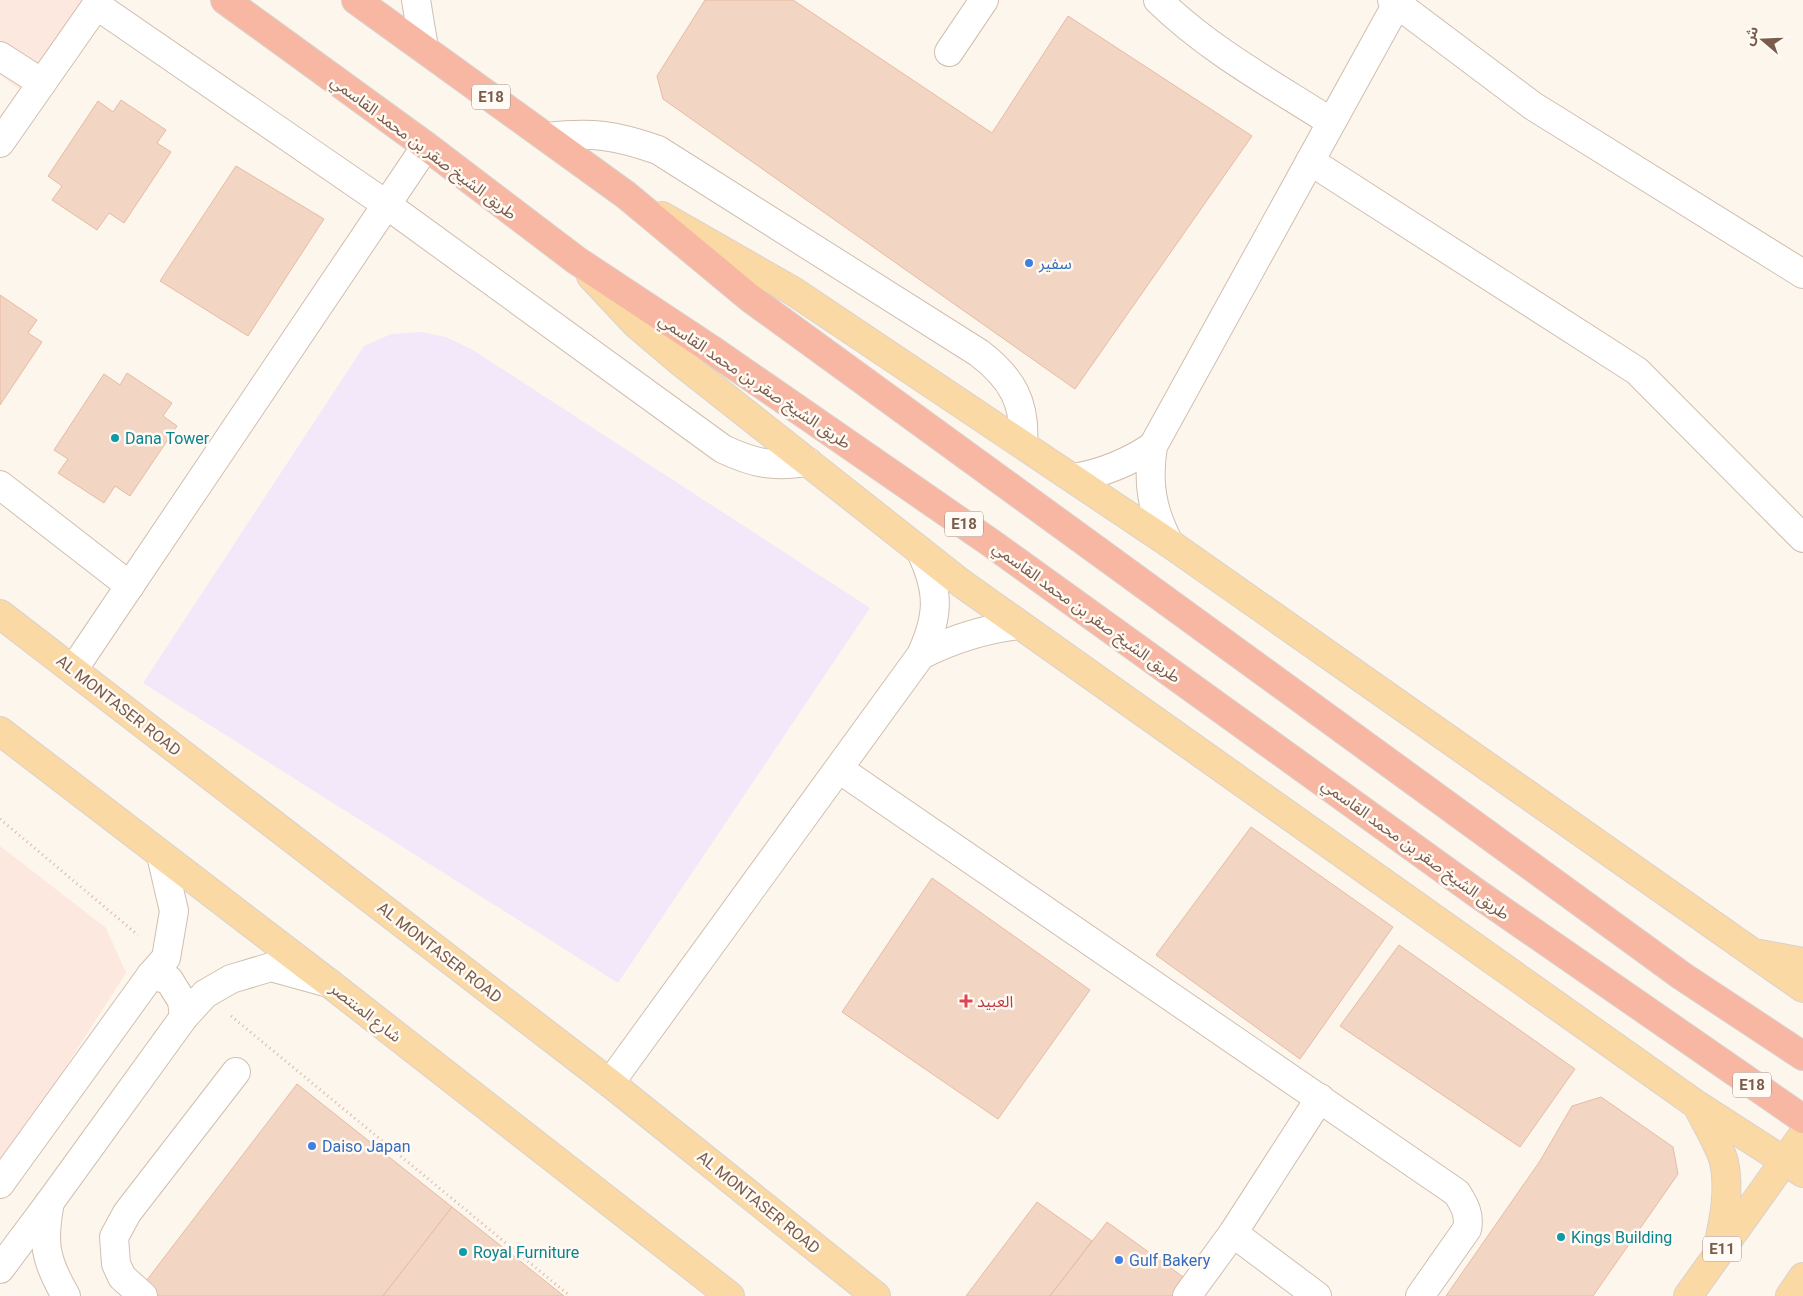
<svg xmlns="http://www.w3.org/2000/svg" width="1803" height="1296" font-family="Roboto,'Noto Sans Arabic',sans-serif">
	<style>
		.commercial { fill: #fde8e0 }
		.education { fill: #f3e8fa }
		.building { fill: #f3d5c3; stroke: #e6bba3 }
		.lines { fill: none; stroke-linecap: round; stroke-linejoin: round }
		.minor-casing { stroke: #d1beb0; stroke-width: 30 }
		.major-casing { stroke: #dad1cd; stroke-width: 30 }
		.highway-casing { stroke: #dad1cd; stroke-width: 30 }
		.path { stroke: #d9b8a5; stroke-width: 3; stroke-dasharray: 1 4; stroke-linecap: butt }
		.minor { stroke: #fff; stroke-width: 28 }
		.major { stroke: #fbd9a5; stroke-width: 28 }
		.highway { stroke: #f7b7a3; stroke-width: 28 }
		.shop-dot { fill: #3f7fe0; stroke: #fffaf3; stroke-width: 2 }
		.culture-dot { fill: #0f9aa8; stroke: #fffaf3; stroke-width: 2 }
		.health-dot { fill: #e0444e; stroke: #fffaf3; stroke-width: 2 }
		.labels { text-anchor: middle; stroke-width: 5; stroke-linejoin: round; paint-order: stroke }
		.shield { fill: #fffaf3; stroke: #a28b7f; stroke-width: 1 }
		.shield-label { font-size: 15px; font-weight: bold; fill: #7a5c4d }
		.street-label { font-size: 16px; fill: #7a5c4d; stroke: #fffaf3 }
		.shop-label { font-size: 16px; fill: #366cbe; stroke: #fffaf3; text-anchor: start }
		.culture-label { font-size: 16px; fill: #0d838f; stroke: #fffaf3; text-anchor: start }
		.health-label { font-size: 16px; fill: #be3a42; stroke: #fffaf3; text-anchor: start }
	</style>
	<rect width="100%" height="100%" fill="#fdf6ec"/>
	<g class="commercial">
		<polygon points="0,0 89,0 19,89 0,75"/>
		<polygon points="0,846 106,928 126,973 39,1108 0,1165"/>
	</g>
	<polygon class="education" points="421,332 446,337 473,350 870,608 618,983 143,683 364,346 391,334"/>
	<g class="building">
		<polygon points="705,0 793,0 992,133 1068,16 1252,136 1075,389 663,99 657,76"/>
		<polygon points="121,100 166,130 157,143 171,152 124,223 109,213 97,230 52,200 62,186 48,176 98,101 113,112"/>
		<polygon points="236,166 324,219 248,336 160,281"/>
		<polygon points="0,295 37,320 28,333 42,342 0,405"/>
		<polygon points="127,373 172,403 163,416 177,426 130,496 115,486 104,503 58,473 68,459 54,450 104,374 120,385"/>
		<polygon points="1251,827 1393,927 1300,1059 1156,955"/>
		<polygon points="932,878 1090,990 998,1119 842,1012"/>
		<polygon points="1399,945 1575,1069 1520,1147 1340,1026"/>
		<polygon points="297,1084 452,1207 383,1296 149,1296 140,1289"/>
		<polygon points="1601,1097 1673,1147 1678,1174 1593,1296 1446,1296 1540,1161 1572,1106"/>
		<polygon points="1037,1202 1092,1241 1050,1296 966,1296"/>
		<polygon points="452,1207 564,1296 383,1296"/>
		<polygon points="1107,1222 1186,1279 1173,1296 1050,1296"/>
	</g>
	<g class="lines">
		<defs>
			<g id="minor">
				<polyline points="416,0 424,48"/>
				<path d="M1158 0C1209 50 1272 84 1331 122"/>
				<polyline points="1392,0 1533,106 1803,274"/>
				<path d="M96 5 387 205 723 449C755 464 773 467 808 462"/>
				<polyline points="949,52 984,0"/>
				<polyline points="0,56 42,83"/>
				<path d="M547 137C593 132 615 135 658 150L979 353C1012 378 1026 403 1023 444"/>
				<polyline points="0,143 100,0"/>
				<polyline points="1310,161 1637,371 1803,538"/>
				<path d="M1074 478C1103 473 1128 463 1153 446"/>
				<polyline points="0,485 130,586"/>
				<path d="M1169 543C1152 510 1147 484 1153 446L1399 0"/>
				<path d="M921 655C953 639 984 629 1019 625"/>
				<polyline points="73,670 426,146"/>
				<path d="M839 769 1457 1193C1465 1206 1470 1215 1467 1229L1420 1296"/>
				<polyline points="151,975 169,980 182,1001 184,1017"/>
				<path d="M610 1083 921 655C939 616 940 592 921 552"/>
				<polyline points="0,1184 151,975 166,958 174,911 161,855"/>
				<path d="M50 1202C42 1243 45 1260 66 1296"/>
				<polyline points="1233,1233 1317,1296"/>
				<polyline points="0,1269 50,1202 184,1017 205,994 231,979 271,967 329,983"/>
				<polyline points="143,1296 122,1277 116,1264 114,1237 127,1213 236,1072"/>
				<polyline points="1187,1296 1233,1233 1320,1098"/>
			</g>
			<g id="major">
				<polyline points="662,216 793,291 1169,543 1803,988"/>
				<polyline points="591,276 636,324 682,363 961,583 1697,1105 1803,1173"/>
				<polyline points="0,614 610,1083 876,1296"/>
				<polyline points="0,731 329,983 730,1296"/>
				<polyline points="1760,954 1803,962"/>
				<path d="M1697 1105C1704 1120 1721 1148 1724 1162 1730 1190 1724 1219 1718 1247"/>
				<polyline points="1688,1296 1803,1135"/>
				<polyline points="1790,1296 1803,1277"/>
			</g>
			<g id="highway">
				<polyline points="225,0 426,146 576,260 712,350 991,543 1478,894 1803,1119"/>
				<polyline points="356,0 626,195 750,298 1682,976 1803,1056"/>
			</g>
		</defs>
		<use href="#minor" class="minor-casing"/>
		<use href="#major" class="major-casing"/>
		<use href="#highway" class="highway-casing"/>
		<g class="path">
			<polyline points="0,819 138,935"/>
			<polyline points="231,1016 570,1296"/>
		</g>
		<use href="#minor" class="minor"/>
		<use href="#major" class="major"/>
		<use href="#highway" class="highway"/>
	</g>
	<g class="shop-dot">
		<circle cx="1029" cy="263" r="5"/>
		<circle cx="312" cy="1146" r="5"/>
		<circle cx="1119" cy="1260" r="5"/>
	</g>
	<g class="culture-dot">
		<circle cx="115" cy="438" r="5"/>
		<circle cx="1561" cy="1237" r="5"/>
		<circle cx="463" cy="1252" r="5"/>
	</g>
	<path class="health-dot" d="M963.5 993.5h5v5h5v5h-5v5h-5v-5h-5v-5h5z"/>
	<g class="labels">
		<g class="shield">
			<rect x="472" y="84.5" width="38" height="25" rx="4"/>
			<rect x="945" y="511.5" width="38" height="25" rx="4"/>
			<rect x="1733" y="1072.5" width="38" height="25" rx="4"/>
			<rect x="1703" y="1236.5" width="38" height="25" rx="4"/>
		</g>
		<g class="shield-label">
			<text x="491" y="102">E18</text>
			<text x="964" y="529">E18</text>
			<text x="1752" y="1090">E18</text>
			<text x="1722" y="1254">E11</text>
		</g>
		<g class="street-label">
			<text transform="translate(424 147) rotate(37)" y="6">طريق الشيخ صقر بن محمد القاسمي</text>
			<text transform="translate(755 381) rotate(34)" y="6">طريق الشيخ صقر بن محمد القاسمي</text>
			<text transform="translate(1087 612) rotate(36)" y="6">طريق الشيخ صقر بن محمد القاسمي</text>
			<text transform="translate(119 705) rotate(38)" y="6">AL MONTASER ROAD</text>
			<text transform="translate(1416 849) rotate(36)" y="6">طريق الشيخ صقر بن محمد القاسمي</text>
			<text transform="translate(440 952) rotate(38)" y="6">AL MONTASER ROAD</text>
			<text transform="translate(366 1012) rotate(38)" y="6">شارع المنتصر</text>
			<text transform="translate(759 1202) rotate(39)" y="6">AL MONTASER ROAD</text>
		</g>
		<g class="shop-label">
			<text x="1039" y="269">سفير</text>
			<text x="322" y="1152">Daiso Japan</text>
			<text x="1129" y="1266">Gulf Bakery</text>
		</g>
		<g class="culture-label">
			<text x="125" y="444">Dana Tower</text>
			<text x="1571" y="1243">Kings Building</text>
			<text x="473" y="1258">Royal Furniture</text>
		</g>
		<g class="health-label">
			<text x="977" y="1007">العبيد</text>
		</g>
	</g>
	<g transform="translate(1763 40) rotate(289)" stroke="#fffaf3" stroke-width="4" paint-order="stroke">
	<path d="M0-4L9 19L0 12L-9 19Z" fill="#7a5c4d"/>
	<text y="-8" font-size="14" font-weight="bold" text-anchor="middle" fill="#7a5c4d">ش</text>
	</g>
</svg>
